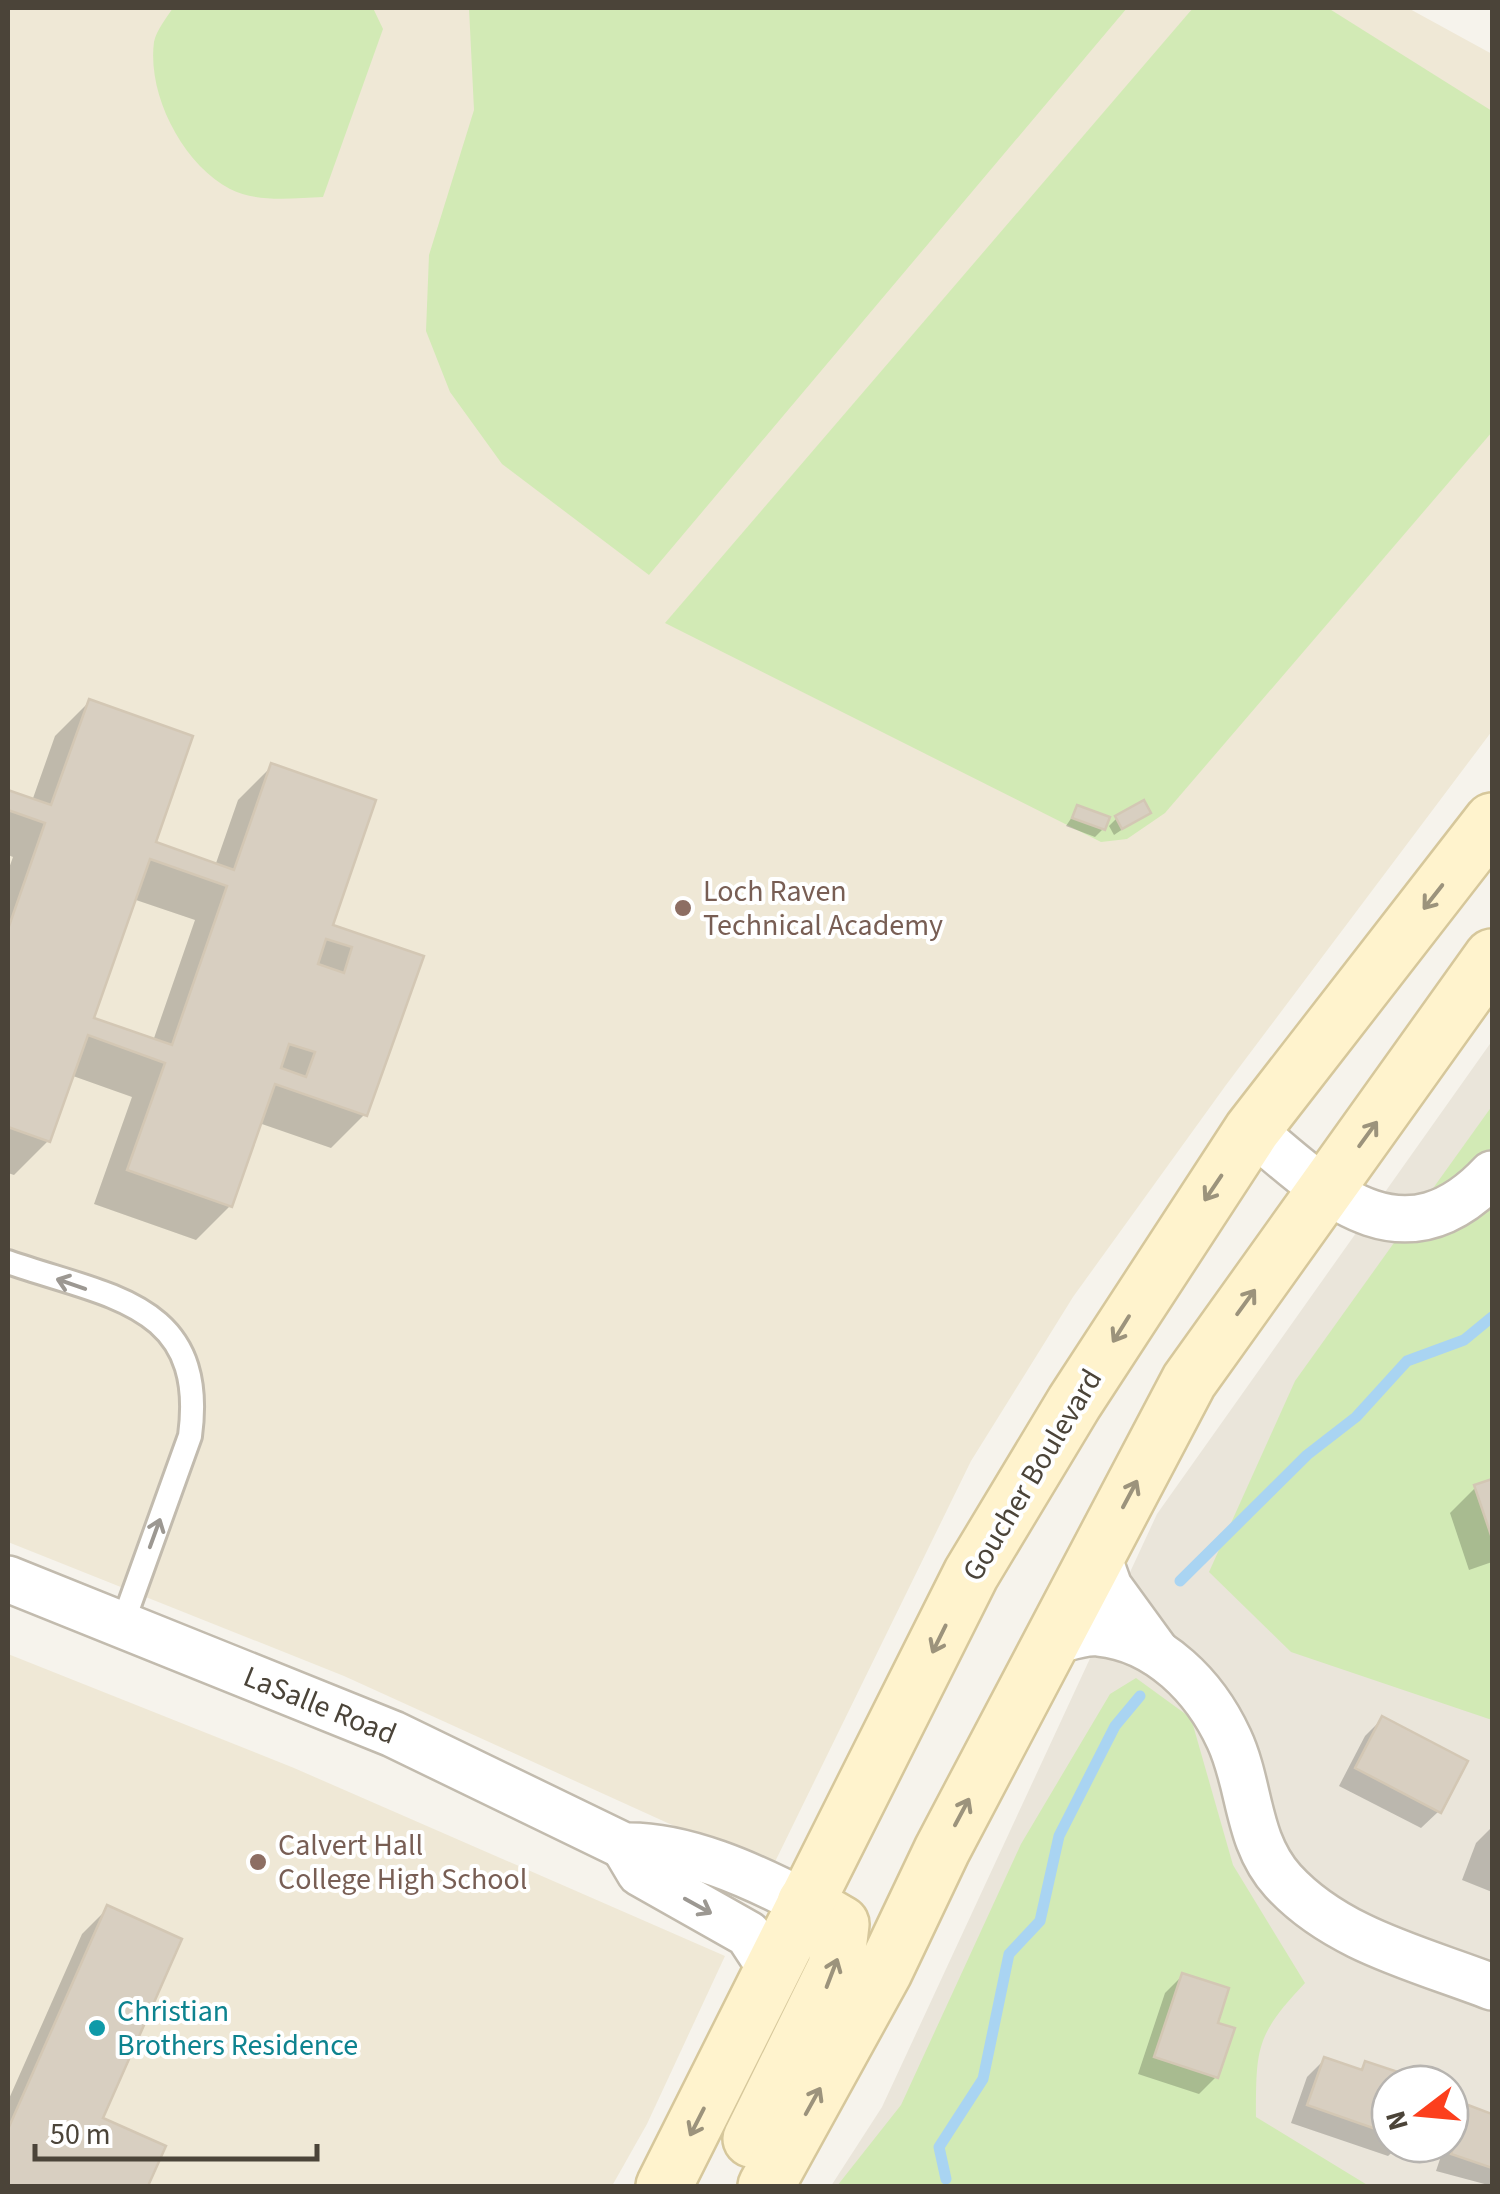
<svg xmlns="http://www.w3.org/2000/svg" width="1500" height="2194" font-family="'Source Sans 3',sans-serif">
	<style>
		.residential { fill: #eae5da; fill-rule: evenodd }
		.education { fill: #efe8d6 }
		.green { fill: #d2eab5 }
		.shadow { fill: #0003; fill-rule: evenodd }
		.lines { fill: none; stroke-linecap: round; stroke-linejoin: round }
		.stream { stroke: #a9d4f2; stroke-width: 11 }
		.building { fill: #d8cfc1; stroke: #d3c7b4; stroke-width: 2.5; fill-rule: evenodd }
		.service-casing { stroke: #c2bbae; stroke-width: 28 }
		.minor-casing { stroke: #c2bbae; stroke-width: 50 }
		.secondary-casing { stroke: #d6c79b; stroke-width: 60 }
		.service { stroke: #fff; stroke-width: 22 }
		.minor { stroke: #fff; stroke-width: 45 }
		.secondary { stroke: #fff3cd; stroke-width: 55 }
		.oneway { stroke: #9c937c }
		.oneway2 { stroke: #9c9892 }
		.education-dot { fill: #8d6e63; stroke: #fff; stroke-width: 4 }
		.culture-dot { fill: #0f9aa8; stroke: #fff; stroke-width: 4 }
		.labels { text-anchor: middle; stroke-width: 8; stroke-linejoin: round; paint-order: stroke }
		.education-label { font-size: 30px; fill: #785e54; stroke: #fff; text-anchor: start }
		.street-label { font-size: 30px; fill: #4b4439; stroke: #fff }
		.culture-label { font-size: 30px; fill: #0d838f; stroke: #fff; text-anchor: start }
	</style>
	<rect width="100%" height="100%" fill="#f6f3ec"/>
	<path class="residential" d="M1492 1041V2186H831L882 2107 1157 1514ZM1390 2084H1450V2144H1390Z"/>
	<g class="education">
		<polygon points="8,8 1408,8 1492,54 1492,731 1226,1085 1073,1297 971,1461 771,1870 344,1676 8,1542"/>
		<polygon points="8,1654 294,1768 725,1956 647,2124 612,2186 8,2186"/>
	</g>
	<g class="green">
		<path d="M173 8H373L383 29 323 197C294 198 257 203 230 189 183 164 147 95 154 42 156 31 167 17 173 8Z"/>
		<polygon points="469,8 1127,8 649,575 502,464 450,392 426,331 429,255 474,110"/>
		<polygon points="1193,8 1328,8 1492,111 1492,432 1165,813 1127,839 1101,842 665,623"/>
		<polygon points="1492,1106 1492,1720 1291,1652 1209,1572 1295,1381"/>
		<path d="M1136 1678 1191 1718 1233 1865 1305 1983C1256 2035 1256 2047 1256 2117L1369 2186H837L901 2105 1021 1844 1110 1694Z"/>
	</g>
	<g class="shadow">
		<path d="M89 702 153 844 215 866 238 800 272 766 329 926 420 958 365 1114 331 1148 259 1123 230 1206 196 1240 94 1204 132 1097 73 1076 48 1141 14 1175 8 1173V871L13 857 8 855V793L32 801 55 736ZM133 899 195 920 153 1041 91 1020Z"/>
		<polygon points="1078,808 1103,829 1095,837 1066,826"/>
		<polygon points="1148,812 1114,835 1109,826 1117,818"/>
		<polygon points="1492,1481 1492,1562 1469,1570 1450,1513 1476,1487"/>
		<polygon points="1382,1719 1439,1811 1421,1828 1339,1786 1365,1736"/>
		<polygon points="1492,1827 1492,1892 1462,1880 1476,1843"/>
		<polygon points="108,1908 99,2119 162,2147 145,2186 8,2186 8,2101 82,1934"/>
		<polygon points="1182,1976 1215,2024 1216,2077 1199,2094 1138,2074 1165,1993"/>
		<polygon points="1324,2060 1358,2071 1366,2064 1425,2084 1390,2084 1390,2144 1401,2144 1388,2156 1291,2123 1307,2077"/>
		<polygon points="1469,2108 1492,2116 1492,2186 1436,2171 1445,2144 1450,2144 1452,2125"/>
	</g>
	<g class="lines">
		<g class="stream">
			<polyline points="1180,1581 1307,1455 1356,1417 1407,1361 1464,1340 1492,1317"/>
			<polyline points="946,2179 939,2147 983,2079 1009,1954 1040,1921 1059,1836 1115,1726 1140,1696"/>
		</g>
	</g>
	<g class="building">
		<path d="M89 699 193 736 156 842 234 870 271 763 376 800 333 925 424 956 367 1116 275 1084 232 1207 127 1170 165 1063 88 1035 50 1142 8 1127V929L45 823 8 810V790L51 805ZM150 859 227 886 172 1045 94 1018ZM326 939 352 947 344 973 318 964ZM289 1044 315 1052 306 1077 281 1068Z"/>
		<polygon points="1144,800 1151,813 1122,829 1115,816"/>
		<polygon points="1077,805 1110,817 1105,830 1072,818"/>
		<polygon points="1492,1479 1492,1538 1474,1485"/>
		<polygon points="1382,1716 1468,1761 1441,1813 1355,1768"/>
		<polygon points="107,1905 182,1939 103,2118 166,2146 148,2186 8,2186 8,2129"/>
		<polygon points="1182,1973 1229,1988 1218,2023 1235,2028 1218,2078 1154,2057"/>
		<polygon points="1324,2057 1362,2070 1365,2061 1428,2082 1390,2084 1390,2134 1307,2105"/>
		<polygon points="1468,2105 1492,2114 1492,2168 1451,2154"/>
	</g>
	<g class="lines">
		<defs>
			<path id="service" d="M8 1262C107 1297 208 1302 190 1436L122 1625"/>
			<g id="minor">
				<path d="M1252 1130C1327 1195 1404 1268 1492 1174"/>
				<polyline points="1098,1556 1109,1587 1157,1653"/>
				<path d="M8 1579 393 1734 624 1846C684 1844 753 1876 805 1903"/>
				<path d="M1054 1641C1067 1638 1085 1631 1099 1633 1159 1639 1205 1687 1229 1739 1251 1786 1246 1840 1283 1881 1337 1940 1420 1959 1492 1987"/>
				<polyline points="624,1846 640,1873 748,1934 773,1972"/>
			</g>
			<g id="secondary">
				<polyline points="751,2139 836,1967 841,1924 805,1903"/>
				<polyline points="664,2186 971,1574 1074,1403 1252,1130 1492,821"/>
				<polyline points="766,2186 884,1972 942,1850 1189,1381 1492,957"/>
			</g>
		</defs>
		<use href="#service" class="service-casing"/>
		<use href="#minor" class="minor-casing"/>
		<use href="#secondary" class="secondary-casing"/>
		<use href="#service" class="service"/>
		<use href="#minor" class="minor"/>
		<use href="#secondary" class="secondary"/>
	</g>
	<defs><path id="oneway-shaft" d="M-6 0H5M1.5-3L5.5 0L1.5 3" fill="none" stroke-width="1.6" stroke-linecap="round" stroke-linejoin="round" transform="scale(2.5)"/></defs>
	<g class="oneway">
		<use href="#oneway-shaft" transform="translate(1433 897) rotate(128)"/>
		<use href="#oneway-shaft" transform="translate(1368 1134) rotate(-54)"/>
		<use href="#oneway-shaft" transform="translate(1213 1188) rotate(124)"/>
		<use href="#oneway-shaft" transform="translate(1246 1302) rotate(-54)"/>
		<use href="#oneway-shaft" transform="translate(1121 1329) rotate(122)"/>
		<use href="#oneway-shaft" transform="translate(1130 1494) rotate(-62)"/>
		<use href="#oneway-shaft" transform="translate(939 1639) rotate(116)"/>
		<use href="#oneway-shaft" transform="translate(962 1812) rotate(-62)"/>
		<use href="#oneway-shaft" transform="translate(832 1973) rotate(-69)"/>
		<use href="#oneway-shaft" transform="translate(813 2101) rotate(-61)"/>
		<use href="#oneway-shaft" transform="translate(697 2122) rotate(117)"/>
	</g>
	<g class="oneway2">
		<use href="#oneway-shaft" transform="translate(71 1284) rotate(-161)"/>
		<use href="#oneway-shaft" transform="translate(155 1533) rotate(-70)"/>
		<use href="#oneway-shaft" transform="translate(698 1906) rotate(29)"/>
	</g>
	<g class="education-dot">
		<circle cx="683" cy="908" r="10"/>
		<circle cx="258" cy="1862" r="10"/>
	</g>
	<circle class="culture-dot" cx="97" cy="2028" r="10"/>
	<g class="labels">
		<g class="education-label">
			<text x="703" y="901">Loch Raven<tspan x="703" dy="34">Technical Academy</tspan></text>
			<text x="278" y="1855">Calvert Hall<tspan x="278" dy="34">College High School</tspan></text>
		</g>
		<g class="street-label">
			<text transform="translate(1032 1475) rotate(-59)" y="10">Goucher Boulevard</text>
			<text transform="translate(320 1705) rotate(22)" y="10">LaSalle Road</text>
		</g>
		<g class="culture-label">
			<text x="117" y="2021">Christian<tspan x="117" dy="34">Brothers Residence</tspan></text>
		</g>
	</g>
	<rect width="1500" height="2194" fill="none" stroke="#4b4439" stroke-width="20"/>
	<g transform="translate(1420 2114) rotate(254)"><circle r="48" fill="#ffffff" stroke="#b7b4b0" stroke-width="2.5"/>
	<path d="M0-8L18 38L0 25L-18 38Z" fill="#fc3f1d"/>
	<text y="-15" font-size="28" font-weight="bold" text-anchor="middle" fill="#4b4439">N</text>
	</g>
	<path d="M35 2144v15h282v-15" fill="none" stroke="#4b4439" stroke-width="5"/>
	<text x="50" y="2144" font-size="30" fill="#4b4439" stroke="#ffffff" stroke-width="8" paint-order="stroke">50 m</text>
</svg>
